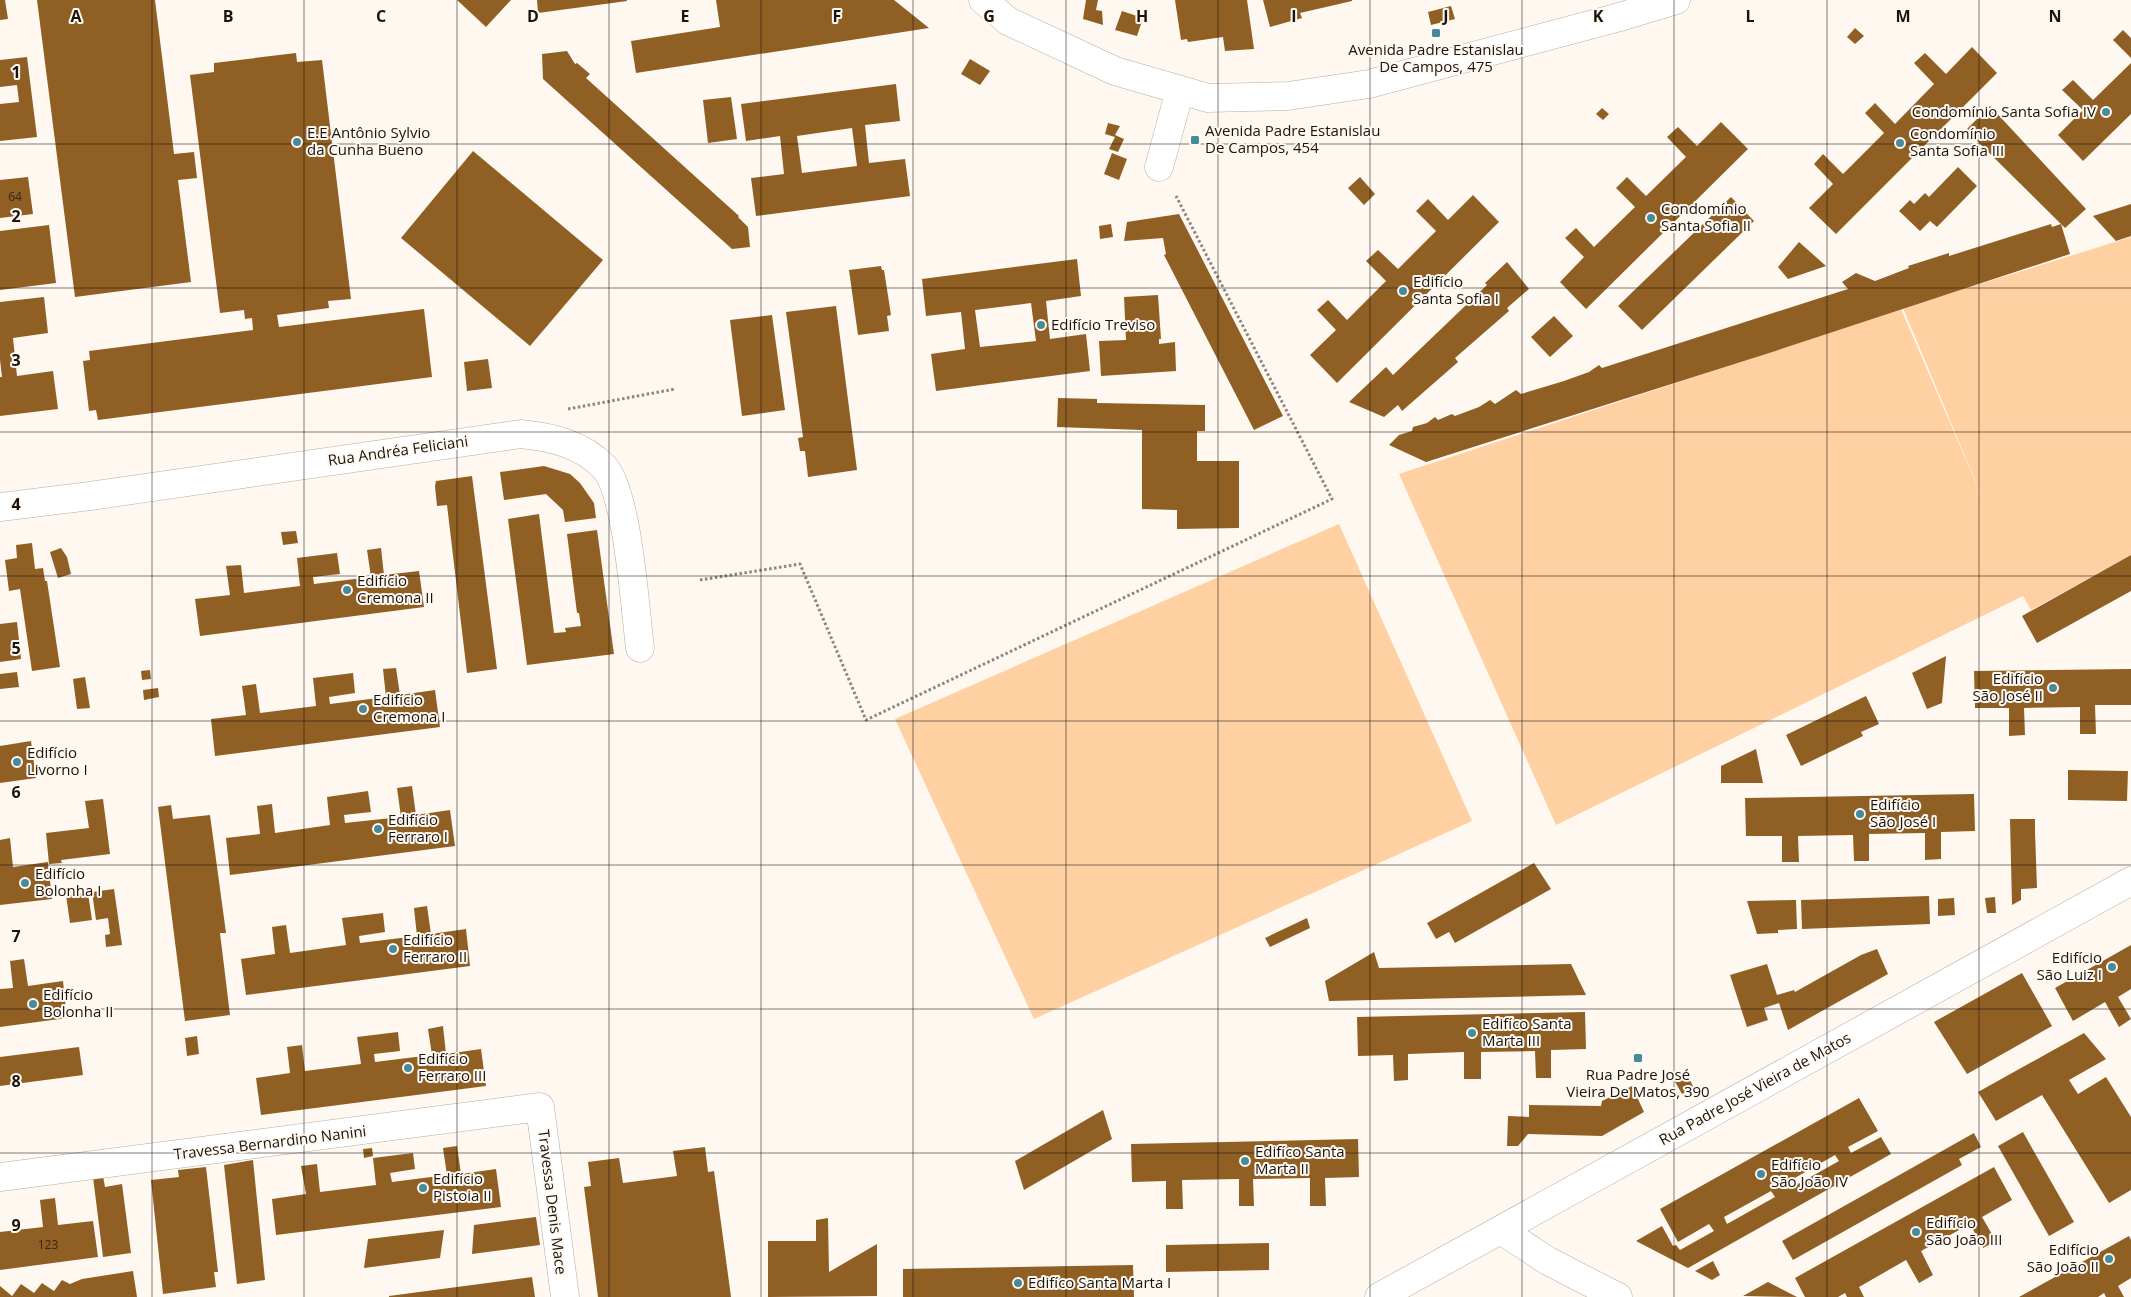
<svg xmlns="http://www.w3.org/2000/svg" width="2131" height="1297" font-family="'Open Sans',sans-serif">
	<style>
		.green { fill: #fed0a2 }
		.building { fill: #905f24; fill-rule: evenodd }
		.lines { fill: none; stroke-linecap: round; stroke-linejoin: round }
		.minor-casing { stroke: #bbab9b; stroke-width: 29 }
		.tertiary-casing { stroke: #bbab9b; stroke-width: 29 }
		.path { stroke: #8c867f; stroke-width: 3; stroke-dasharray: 2.5 2.5; stroke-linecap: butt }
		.minor { stroke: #fff; stroke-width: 28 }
		.tertiary { stroke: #fff; stroke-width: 28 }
		.grid { fill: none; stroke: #1a140e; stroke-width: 1; stroke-opacity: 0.55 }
		.poi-dot { fill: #478a9a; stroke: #fef8f1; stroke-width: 2 }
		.labels { text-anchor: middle; stroke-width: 4; stroke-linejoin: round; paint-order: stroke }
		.number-label { font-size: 12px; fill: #382714 }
		.poi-label { font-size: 15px; fill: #1a140e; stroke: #fef8f1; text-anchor: start }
		.street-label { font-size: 15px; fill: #1a140e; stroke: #fef8f1 }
		.grid-label { font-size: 16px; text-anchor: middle; font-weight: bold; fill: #1a140e; stroke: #fef8f1; stroke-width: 4; stroke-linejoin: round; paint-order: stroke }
	</style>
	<rect width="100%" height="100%" fill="#fef8f1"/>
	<g class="green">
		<polygon points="2131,237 2131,555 2031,610 2023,596 1556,825 1399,474 1901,309 1988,511 1903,308"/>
		<polygon points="1339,524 1472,821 1034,1019 895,719"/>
	</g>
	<g class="building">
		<polygon points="0,0 5,0 8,19 0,20"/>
		<polygon points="37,0 155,0 174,154 194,152 197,178 178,180 191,282 75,297"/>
		<polygon points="457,0 511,0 486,27"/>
		<polygon points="537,0 627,0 627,1 538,13"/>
		<polygon points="716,0 894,0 929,28 636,73 631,41 720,27"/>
		<polygon points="1086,0 1098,0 1096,10 1102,11 1103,25 1083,19"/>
		<polygon points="1175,0 1247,0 1254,49 1225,51 1223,37 1188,42 1187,39 1181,40"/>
		<polygon points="1263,0 1352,0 1352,1 1300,13 1302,18 1270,27"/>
		<polygon points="1451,6 1455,19 1431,25 1428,12"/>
		<polygon points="1122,11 1143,18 1137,36 1115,30"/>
		<polygon points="1855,28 1864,36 1855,44 1847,37"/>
		<polygon points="2123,30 2131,38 2131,58 2113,40"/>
		<polygon points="1972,47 1997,73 1836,234 1809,208 1833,184 1814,164 1823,154 1843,174 1884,133 1865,113 1875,103 1895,124 1934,84 1914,63 1925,53 1946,74"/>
		<polygon points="567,51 575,64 577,63 590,74 586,78 739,216 738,217 748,227 750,247 732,249 543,79 542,54"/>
		<polygon points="296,53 297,62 322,60 351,299 328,301 329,308 277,315 279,327 424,309 432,377 98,420 96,410 89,411 83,361 90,360 89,351 253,330 252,318 245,319 244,310 220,313 190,75 214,72 214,63"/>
		<polygon points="27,57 37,137 0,141 0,104 19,102 17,85 0,87 0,60"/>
		<polygon points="970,59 990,71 980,85 961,74"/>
		<polygon points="2131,63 2131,114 2083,161 2058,135 2083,110 2062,90 2073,80 2093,100"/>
		<path d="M896 84 900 121 865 125 869 163 905 159 910 196 756 216 751 178 784 174 780 136 746 141 741 104ZM852 128 857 166 802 173 797 136Z"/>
		<polygon points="731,97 737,139 708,143 703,100"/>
		<polygon points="1990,106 2086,209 2065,228 1966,130"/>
		<polygon points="1602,108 1609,114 1603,120 1596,114"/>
		<polygon points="1721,122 1748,149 1586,309 1560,282 1584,257 1565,238 1576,228 1594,247 1635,207 1616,188 1627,177 1646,196 1686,157 1667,137 1678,127 1697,146"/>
		<polygon points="1108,123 1120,126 1115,135 1124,139 1118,152 1109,149 1115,137 1105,134"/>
		<polygon points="473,151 603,260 530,346 401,238"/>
		<polygon points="1112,153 1127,159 1119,180 1104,174"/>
		<polygon points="1958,167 1977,186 1937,227 1930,221 1920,231 1899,211 1910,200 1914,204 1925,193 1929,197"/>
		<polygon points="28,177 33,214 0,218 0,180"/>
		<polygon points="1360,177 1375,194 1364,205 1348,188"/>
		<polygon points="1473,195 1499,222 1337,383 1310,355 1336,330 1317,310 1328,300 1347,320 1386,281 1366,261 1378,250 1398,269 1436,231 1416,211 1428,199 1448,220"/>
		<polygon points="1731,197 1754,221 1642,330 1618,306"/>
		<polygon points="2131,204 2131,236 2116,241 2093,216"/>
		<polygon points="1179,214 1283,416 1254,430 1164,255 1166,254 1163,238 1124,241 1127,222"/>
		<polygon points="1111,224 1113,237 1100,239 1099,226"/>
		<polygon points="2051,224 2052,227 2061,224 2070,254 1766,354 1426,462 1389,445 1399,435 1412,431 1413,427 1427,423 1435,417 1438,420 1452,414 1455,416 1479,407 1490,400 1495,404 1516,390 1521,394 1564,381 1589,372 1599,365 1602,368 1848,289 1842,282 1856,273 1875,281 1909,268 1908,266 1949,253 1949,256"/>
		<polygon points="49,225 56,283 0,290 0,231"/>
		<polygon points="1799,242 1826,266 1788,279 1778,267"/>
		<path d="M1077 259 1081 296 1046 301 1050 339 1086 334 1090 371 936 391 931 354 965 349 961 312 926 316 922 279ZM1031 303 1036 341 980 347 975 310Z"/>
		<polygon points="1507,262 1529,289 1507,308 1509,311 1455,358 1458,362 1402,411 1398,405 1384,417 1349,402 1386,367 1393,375 1487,285 1485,283"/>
		<polygon points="881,266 882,270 884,270 891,315 887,316 889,331 858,335 849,270"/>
		<polygon points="1158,295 1161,339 1159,339 1159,344 1175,342 1176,371 1101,376 1099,341 1126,340 1124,297"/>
		<polygon points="44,297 48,333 13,338 17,376 53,371 58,409 0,416 0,377 2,377 0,360 0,302"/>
		<polygon points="836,306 857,470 808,477 805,451 800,451 798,438 803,437 786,312"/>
		<polygon points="772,315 785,410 742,416 730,320"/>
		<polygon points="1554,316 1573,336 1550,357 1531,337"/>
		<polygon points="488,359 492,388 467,391 464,362"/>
		<polygon points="1058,398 1097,399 1097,403 1205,405 1205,431 1197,431 1197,461 1239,461 1239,528 1177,529 1177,510 1142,509 1142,430 1057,427"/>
		<polygon points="544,466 570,474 580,483 594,503 596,518 565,522 563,510 546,494 504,500 500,472"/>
		<polygon points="472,476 497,669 467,673 447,505 437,506 435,486 436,481"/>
		<polygon points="539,514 554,633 566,632 565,628 581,626 579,613 577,613 567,534 597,530 614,654 527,665 508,519"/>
		<polygon points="296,531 298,543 283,545 281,532"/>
		<polygon points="32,543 35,569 43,568 45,581 47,581 60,667 32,671 20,589 9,591 5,560 17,558 16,545"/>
		<polygon points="61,548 67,557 71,574 58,578 50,552"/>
		<polygon points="381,548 384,575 419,571 424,607 200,636 195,599 230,595 226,566 241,565 244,593 300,586 297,558 337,553 340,574 313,577 314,584 371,577 367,550"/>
		<polygon points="2131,555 2131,591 2037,643 2022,616"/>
		<polygon points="17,622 21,659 0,662 0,624"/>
		<polygon points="1946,656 1942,703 1927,709 1912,673"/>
		<polygon points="396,668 400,695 435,690 440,727 215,756 211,719 246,715 242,686 256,684 260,713 316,706 313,678 353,673 355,693 329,697 330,704 386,697 383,669"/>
		<polygon points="2131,669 2131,705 2095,705 2096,734 2080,734 2080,707 2024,708 2025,735 2009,736 2009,708 1975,708 1974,671"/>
		<polygon points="150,670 151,679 142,680 141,671"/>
		<polygon points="17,672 19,687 0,689 0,674"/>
		<polygon points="85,677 90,708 77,709 73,679"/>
		<polygon points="158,688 159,697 144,700 143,690"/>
		<polygon points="1866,696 1879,724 1861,732 1863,736 1801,766 1786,735"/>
		<polygon points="31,741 36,778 0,783 0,746"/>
		<polygon points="1756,749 1763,783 1721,783 1721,766"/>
		<polygon points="2068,770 2128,771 2127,801 2068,800"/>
		<polygon points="412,786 416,815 450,810 455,846 230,875 226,838 260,834 257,806 272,804 275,833 330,825 327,797 368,791 371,812 344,815 345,823 401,817 397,788"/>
		<polygon points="1974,794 1975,831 1941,832 1941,859 1925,860 1925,833 1869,834 1869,861 1854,861 1853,835 1798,836 1799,862 1782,862 1782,836 1746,836 1745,798"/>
		<polygon points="103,799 110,854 61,860 62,863 49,864 46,833 89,828 85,801"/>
		<polygon points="171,805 173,819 210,815 226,933 220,933 230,1015 185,1021 158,807"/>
		<polygon points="2010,819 2035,819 2035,832 2037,888 2021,889 2021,900 2012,905"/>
		<polygon points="10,838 13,867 48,862 52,899 0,905 0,840"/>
		<polygon points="1534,863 1551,889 1455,943 1449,932 1436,939 1427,923"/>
		<polygon points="114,889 122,945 106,947 105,935 110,934 108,918 96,920 92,892"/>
		<polygon points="88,893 92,920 70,923 66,895"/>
		<polygon points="1929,896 1930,924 1802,929 1801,900"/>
		<polygon points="1995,897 1996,913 1987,913 1985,898"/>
		<polygon points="1954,898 1955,915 1938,916 1938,899"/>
		<polygon points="1796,900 1797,929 1778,930 1778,933 1757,934 1747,901"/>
		<polygon points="427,906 431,934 466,929 470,966 246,995 241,959 275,954 272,927 286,925 290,953 346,945 342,918 383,913 385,932 359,936 360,943 417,936 414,908"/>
		<polygon points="1307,918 1310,928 1270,947 1265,938"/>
		<polygon points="2131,945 2131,989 2118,997 2131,1019 2119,1027 2105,1002 2073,1021 2055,988"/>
		<polygon points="1877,949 1888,974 1788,1030 1779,1003 1764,1008 1768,1020 1747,1027 1730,975 1767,964 1777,995 1794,990 1795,992 1861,955"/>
		<polygon points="1374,952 1379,968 1571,964 1586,995 1329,1001 1325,981"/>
		<polygon points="24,959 28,986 63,981 67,1018 0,1027 0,989 13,988 10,961"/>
		<polygon points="2022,973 2052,1026 1967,1074 1934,1022"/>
		<polygon points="1585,1012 1586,1049 1551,1050 1551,1078 1536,1078 1535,1051 1481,1052 1481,1079 1464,1079 1464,1052 1408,1054 1408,1080 1394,1081 1393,1055 1358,1056 1357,1017"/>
		<polygon points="443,1026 446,1054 481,1049 486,1086 261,1115 256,1078 290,1073 287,1047 302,1045 305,1071 361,1064 357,1037 398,1032 400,1051 374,1054 375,1062 432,1055 428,1029"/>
		<polygon points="2084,1033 2106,1059 2069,1080 2078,1094 2106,1077 2131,1117 2131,1190 2109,1203 2042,1095 1996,1121 1978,1092"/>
		<polygon points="197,1036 199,1054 187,1056 185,1038"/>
		<polygon points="79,1047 83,1075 0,1086 0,1057"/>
		<polygon points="1686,1073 1694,1088 1682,1094 1674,1080"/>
		<polygon points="1632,1086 1644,1112 1602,1136 1528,1134 1518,1146 1507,1146 1508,1116 1529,1117 1529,1105 1601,1106 1602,1101"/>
		<path d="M1859 1098 1878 1131 1848 1147 1851 1153 1881 1137 1891 1154 1688 1268 1636 1241 1662 1226 1673 1246 1676 1245 1680 1250 1714 1231 1709 1224 1678 1242 1660 1209ZM1835 1155 1839 1161 1789 1189 1786 1183ZM1771 1191 1775 1197 1727 1224 1724 1217Z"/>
		<polygon points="1103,1110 1112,1139 1024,1190 1015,1161"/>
		<polygon points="2023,1132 2074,1222 2049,1236 1998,1146"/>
		<polygon points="1974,1133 1981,1147 1959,1159 1962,1165 1793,1260 1782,1241"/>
		<polygon points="1358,1139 1359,1177 1325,1178 1326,1206 1310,1206 1310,1178 1253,1179 1254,1206 1239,1206 1239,1179 1182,1180 1183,1209 1166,1209 1166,1181 1132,1182 1131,1144"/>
		<polygon points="457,1146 461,1174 496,1169 501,1207 276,1235 272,1199 306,1194 301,1166 317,1164 320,1192 376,1185 373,1158 413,1153 415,1169 390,1173 392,1182 447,1175 443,1148"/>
		<polygon points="705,1147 708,1172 714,1171 731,1297 598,1297 584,1187 591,1186 588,1162 619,1158 623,1183 677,1176 673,1151"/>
		<polygon points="372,1148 373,1156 364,1158 363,1149"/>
		<polygon points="253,1160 265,1280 237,1284 224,1165"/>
		<polygon points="206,1167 218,1272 214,1272 216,1287 163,1294 151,1180 179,1177 178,1170"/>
		<polygon points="1994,1167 2012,1200 1982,1217 1996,1241 1983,1248 1970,1224 1921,1251 1933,1275 1919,1283 1906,1260 1859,1287 1864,1297 1847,1297 1845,1293 1838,1297 1805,1297 1795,1278"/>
		<polygon points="103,1176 105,1187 122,1184 131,1253 103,1257 93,1177"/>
		<polygon points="55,1198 58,1225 93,1221 98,1257 0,1270 0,1232 43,1227 40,1200"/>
		<polygon points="536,1217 540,1245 472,1254 474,1225"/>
		<polygon points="828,1218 829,1272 877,1244 877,1296 768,1297 768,1241 816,1241 816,1220"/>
		<polygon points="444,1230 440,1258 364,1268 368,1239"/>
		<polygon points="2129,1236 2131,1240 2131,1278 2118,1286 2124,1297 2106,1297 2104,1293 2098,1297 2019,1297"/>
		<polygon points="1269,1243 1269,1270 1166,1272 1166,1245"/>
		<polygon points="1713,1261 1720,1275 1712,1280 1695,1271"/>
		<polygon points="1133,1265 1134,1297 903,1297 903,1269"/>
		<polygon points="133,1271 137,1297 0,1297 0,1286 12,1296 21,1284 34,1293 42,1283 54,1291 62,1280 70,1284 82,1279"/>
		<polygon points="532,1277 535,1297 389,1297 389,1296"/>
		<polygon points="1768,1282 1797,1297 1743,1296"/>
	</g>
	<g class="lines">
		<defs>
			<g id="minor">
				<polyline points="1159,167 1180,90"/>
				<path d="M0 507 90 496 521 434C551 437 582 444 604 467 628 493 635 609 640 648"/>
				<polyline points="0,1177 540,1107 565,1297"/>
				<polyline points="1501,1230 1548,1261 1618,1297"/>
				<polyline points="1379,1297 2131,881"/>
			</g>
			<polyline id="tertiary" points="983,0 1008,21 1115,71 1208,98 1288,96 1369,84 1616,18 1676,0"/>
		</defs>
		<use href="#minor" class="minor-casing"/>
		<use href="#tertiary" class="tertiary-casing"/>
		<g class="path">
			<polyline points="568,409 675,389"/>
			<polyline points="700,580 800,564 866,720 1332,499 1176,196"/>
		</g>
		<use href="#minor" class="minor"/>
		<use href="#tertiary" class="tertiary"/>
	</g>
	<path class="grid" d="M152 0V1297M304 0V1297M457 0V1297M609 0V1297M761 0V1297M913 0V1297M1066 0V1297M1218 0V1297M1370 0V1297M1522 0V1297M1674 0V1297M1827 0V1297M1979 0V1297M0 144H2131M0 288H2131M0 432H2131M0 576H2131M0 721H2131M0 865H2131M0 1009H2131M0 1153H2131"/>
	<g class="poi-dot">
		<rect x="1431" y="28" width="10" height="10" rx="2.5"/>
		<circle cx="2106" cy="112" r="5"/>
		<rect x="1190" y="135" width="10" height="10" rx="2.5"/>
		<circle cx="297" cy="142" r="5"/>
		<circle cx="1900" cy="143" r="5"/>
		<circle cx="1651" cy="218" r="5"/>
		<circle cx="1403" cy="291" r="5"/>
		<circle cx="1041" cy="325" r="5"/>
		<circle cx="347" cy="590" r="5"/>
		<circle cx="2053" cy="688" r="5"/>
		<circle cx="363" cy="709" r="5"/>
		<circle cx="17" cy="762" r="5"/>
		<circle cx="1860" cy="814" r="5"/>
		<circle cx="378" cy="829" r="5"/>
		<circle cx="25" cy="883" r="5"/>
		<circle cx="393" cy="949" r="5"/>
		<circle cx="2112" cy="967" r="5"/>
		<circle cx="33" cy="1004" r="5"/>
		<circle cx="1472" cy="1033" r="5"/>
		<rect x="1633" y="1053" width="10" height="10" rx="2.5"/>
		<circle cx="408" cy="1068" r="5"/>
		<circle cx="1245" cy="1161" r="5"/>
		<circle cx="1761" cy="1174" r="5"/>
		<circle cx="423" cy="1188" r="5"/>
		<circle cx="1916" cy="1232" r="5"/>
		<circle cx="2109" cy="1259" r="5"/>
		<circle cx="1018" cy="1283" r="5"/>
	</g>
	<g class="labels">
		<g class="number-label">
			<text x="15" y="201">64</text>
			<text x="48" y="1249">123</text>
		</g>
		<g class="poi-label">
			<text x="1436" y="55" text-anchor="middle">Avenida Padre Estanislau<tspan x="1436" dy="17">De Campos, 475</tspan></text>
			<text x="2096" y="117" text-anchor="end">Condomínio Santa Sofia IV</text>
			<text x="1205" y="136">Avenida Padre Estanislau<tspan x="1205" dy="17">De Campos, 454</tspan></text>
			<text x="307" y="138">E.E Antônio Sylvio<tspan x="307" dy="17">da Cunha Bueno</tspan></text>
			<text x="1910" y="139">Condomínio<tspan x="1910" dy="17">Santa Sofia III</tspan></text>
			<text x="1661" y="214">Condomínio<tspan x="1661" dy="17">Santa Sofia II</tspan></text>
			<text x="1413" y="287">Edifício<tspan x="1413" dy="17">Santa Sofia I</tspan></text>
			<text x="1051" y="330">Edifício Treviso</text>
			<text x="357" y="586">Edifício<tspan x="357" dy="17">Cremona II</tspan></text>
			<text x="2043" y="684" text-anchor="end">Edifício<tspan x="2043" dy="17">São José II</tspan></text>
			<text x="373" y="705">Edifício<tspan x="373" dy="17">Cremona I</tspan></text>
			<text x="27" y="758">Edifício<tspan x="27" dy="17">Livorno I</tspan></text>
			<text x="1870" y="810">Edifício<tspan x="1870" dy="17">São José I</tspan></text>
			<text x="388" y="825">Edifício<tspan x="388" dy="17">Ferraro I</tspan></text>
			<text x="35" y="879">Edifício<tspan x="35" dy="17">Bolonha I</tspan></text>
			<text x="403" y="945">Edifício<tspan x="403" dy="17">Ferraro II</tspan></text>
			<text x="2102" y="963" text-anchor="end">Edifício<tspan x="2102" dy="17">São Luiz I</tspan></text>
			<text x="43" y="1000">Edifício<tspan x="43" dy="17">Bolonha II</tspan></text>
			<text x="1482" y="1029">Edifíco Santa<tspan x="1482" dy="17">Marta III</tspan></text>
			<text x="418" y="1064">Edifício<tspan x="418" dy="17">Ferraro III</tspan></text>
			<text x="1638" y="1080" text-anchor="middle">Rua Padre José<tspan x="1638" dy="17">Vieira De Matos, 390</tspan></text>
			<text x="1255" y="1157">Edifíco Santa<tspan x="1255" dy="17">Marta II</tspan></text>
			<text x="1771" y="1170">Edifício<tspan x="1771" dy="17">São João IV</tspan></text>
			<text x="433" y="1184">Edifício<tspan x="433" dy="17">Pistoia II</tspan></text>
			<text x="1926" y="1228">Edifício<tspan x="1926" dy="17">São João III</tspan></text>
			<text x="2099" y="1255" text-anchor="end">Edifício<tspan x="2099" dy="17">São João II</tspan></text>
			<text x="1028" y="1288">Edifíco Santa Marta I</text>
		</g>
		<g class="street-label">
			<text transform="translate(398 451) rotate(-8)" y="5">Rua Andréa Feliciani</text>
			<text transform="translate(1755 1089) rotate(-29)" y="5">Rua Padre José Vieira de Matos</text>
			<text transform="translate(270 1143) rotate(-7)" y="5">Travessa Bernardino Nanini</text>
			<text transform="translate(552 1202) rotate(83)" y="5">Travessa Denis Mace</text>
		</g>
	</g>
	<g class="grid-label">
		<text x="76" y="22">A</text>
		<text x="228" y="22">B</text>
		<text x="381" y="22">C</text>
		<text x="533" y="22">D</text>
		<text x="685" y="22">E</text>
		<text x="837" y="22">F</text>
		<text x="989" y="22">G</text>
		<text x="1142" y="22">H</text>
		<text x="1294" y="22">I</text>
		<text x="1446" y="22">J</text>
		<text x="1598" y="22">K</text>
		<text x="1750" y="22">L</text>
		<text x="1903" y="22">M</text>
		<text x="2055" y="22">N</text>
		<text x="16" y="78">1</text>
		<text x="16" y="222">2</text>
		<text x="16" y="366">3</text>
		<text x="16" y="510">4</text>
		<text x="16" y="654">5</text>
		<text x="16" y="798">6</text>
		<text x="16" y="942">7</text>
		<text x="16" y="1087">8</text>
		<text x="16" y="1231">9</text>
	</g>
</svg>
